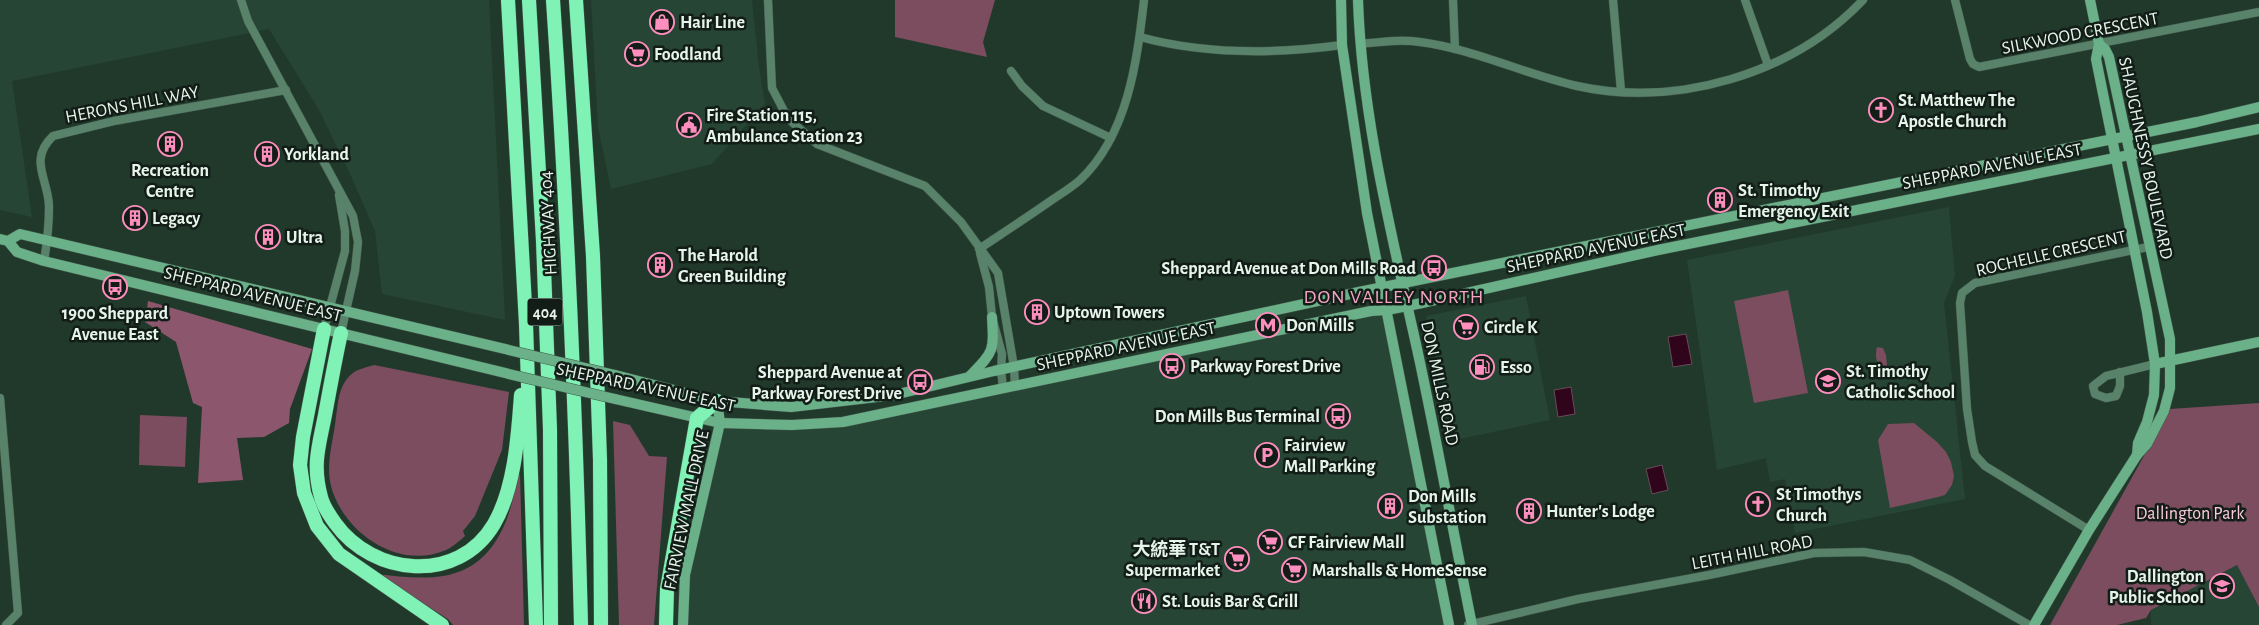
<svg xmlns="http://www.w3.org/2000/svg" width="2259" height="625" font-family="'Alegreya Sans','Noto Sans SC',sans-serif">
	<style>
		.built { fill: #264534 }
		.green { fill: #7b4d5f }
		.forest { fill: #8c576c }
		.water { fill: #30041a; stroke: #674c59 }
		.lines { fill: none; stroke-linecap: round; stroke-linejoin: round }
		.street-casing { stroke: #41574a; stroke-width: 9 }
		.secondary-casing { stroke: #41574a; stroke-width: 11 }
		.highway-casing { stroke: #41574a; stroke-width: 15 }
		.street { stroke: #58836a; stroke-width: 8 }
		.secondary { stroke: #6ab088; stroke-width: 10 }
		.highway { stroke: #81f2b5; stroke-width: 14 }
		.secondary-bridge-casing { stroke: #41574a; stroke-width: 11; stroke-linecap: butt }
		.secondary-bridge { stroke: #6ab088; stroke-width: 10 }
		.labels { text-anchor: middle; stroke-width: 5; stroke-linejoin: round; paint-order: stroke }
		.shield { fill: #131d17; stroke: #a7b4ac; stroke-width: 1 }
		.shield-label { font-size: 16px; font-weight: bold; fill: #e6f5ec }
		.poi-label { font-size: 18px; font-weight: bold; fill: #e6f5ec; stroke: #131d17; text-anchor: start }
		.street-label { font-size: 18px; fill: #e6f5ec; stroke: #131d17 }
		.park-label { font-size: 18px; fill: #fdcadd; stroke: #131d17 }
		.quarter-label { font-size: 20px; letter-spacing: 1px; fill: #f2a4c2; stroke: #131d17 }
	</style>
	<rect width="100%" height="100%" fill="#21392b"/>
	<g class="built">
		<polygon points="0,0 489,0 505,320 382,294 375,231 351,176 319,110 269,29 12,81 32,217 0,210"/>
		<polygon points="591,0 752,0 759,67 765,104 712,164 611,189 598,127"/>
		<polygon points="1949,207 1955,276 1944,303 1965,499 1795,533 1785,479 1770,482 1766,458 1717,470 1687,260"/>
		<polygon points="1526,296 1550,420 1455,440 1426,316"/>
		<polygon points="1387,310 1449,625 683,625 685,575 720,423 843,422"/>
		<polygon points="2237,565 2259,607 2259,625 2151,625 2151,610"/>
	</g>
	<g class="green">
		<polygon points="895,0 995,0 983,42 987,57 895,37"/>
		<polygon points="1788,290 1808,393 1754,403 1734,301"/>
		<path d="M1877 347 1883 348 1886 355 1887 366 1880 368C1876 362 1875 354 1877 347Z"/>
		<path d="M374 365 509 392 502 450 475 516 463 531 465 536C459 541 453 547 446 550 398 571 343 532 331 486 326 466 332 445 335 425 338 407 337 385 353 373 358 369 368 367 374 365Z"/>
		<polygon points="2259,403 2259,607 2237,565 2151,610 2146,618 2117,625 2050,625 2170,409"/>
		<polygon points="140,415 187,417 185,467 139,465"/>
		<polygon points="613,421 630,425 649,456 667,457 654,625 619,625"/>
		<polygon points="1914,423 1937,442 1946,452 1951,462 1954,476 1952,485 1945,495 1938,497 1890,508 1878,440 1888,424"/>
		<path d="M520 473 524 625H453L448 619 376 574C427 580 474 585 501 532 511 514 514 491 520 473Z"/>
	</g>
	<polygon class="forest" points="148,301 312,349 290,409 289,423 264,437 237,438 243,480 198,483 202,407 193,403 176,342 145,322"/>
	<g class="water">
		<polygon points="1686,334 1692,364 1673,367 1668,337"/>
		<polygon points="1571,387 1575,414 1558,417 1554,390"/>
		<polygon points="1662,465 1668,490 1652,494 1646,469"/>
	</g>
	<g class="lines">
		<defs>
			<g id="street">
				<polyline points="241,0 248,21 353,216 358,242 355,271 341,333"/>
				<polyline points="768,0 772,88 784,111 792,122 817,144 925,186 961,222 998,273 1014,367 1015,386"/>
				<polyline points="1453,0 1455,49"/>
				<polyline points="1613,0 1621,91"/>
				<polyline points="1745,0 1768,65"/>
				<polyline points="1955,0 1970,59 1973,64 1979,67 2259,12"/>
				<path d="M1140 37C1206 55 1275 54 1342 45"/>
				<path d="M1360 44C1380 42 1400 39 1420 42 1474 49 1524 74 1577 86 1677 108 1793 74 1863 0"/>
				<polyline points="1011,71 1022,86 1043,106 1111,138"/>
				<path d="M979 249C1003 233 1026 218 1049 202 1059 195 1071 188 1080 180 1128 135 1137 61 1144 0"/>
				<polyline points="980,253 989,287 992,317 1002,354 1001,370 1003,388"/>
				<path d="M44 261C47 243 49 224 49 206 48 178 28 160 53 136L114 121 286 90"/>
				<polyline points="324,329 345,251 345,231 339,195"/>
				<polyline points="2120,372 2120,386 2116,396 2106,398 2095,394 2093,386 2106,376 2155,364"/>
				<polyline points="0,398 18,613 6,625"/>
				<polyline points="2089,530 1985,466 1975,455 1972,442 1967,409 1960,303 1962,293 1975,283 2148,247"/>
				<polyline points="1468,625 1578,599 1709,575 1814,553 1864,552 1910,560 1950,580 2029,625"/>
			</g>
			<g id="secondary">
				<polyline points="1341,0 1342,45 1367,213 1449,625"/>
				<path d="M1358 0C1362 121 1393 239 1419 358 1438 447 1454 536 1472 625"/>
				<polyline points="2090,0 2099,44"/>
				<polyline points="2099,44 2096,59 2147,312 2155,364 2154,395 2147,422 2138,443 2137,455"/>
				<polyline points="0,239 8,241 17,252 44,261 509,374"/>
				<polyline points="8,241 20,234 509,350"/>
				<polyline points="2155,364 2259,342"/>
				<polyline points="615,375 717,401 791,407 894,395 994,371 1359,292 2197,122 2259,107"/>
				<path d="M970 376C994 351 994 352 992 317"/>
				<polyline points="615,399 720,423 792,425 843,422 1371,311 1387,310 1422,303 1658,250 2259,129"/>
				<polyline points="683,625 685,575 720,423 717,401"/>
				<polyline points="2034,625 2089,530 2137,455 2147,444 2164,411 2170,388 2170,339 2109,57 2105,49 2099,44"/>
			</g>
			<g id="highway">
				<polyline points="508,0 526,324 536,625"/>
				<polyline points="529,0 543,241 550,429 551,625"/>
				<path d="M553 0C567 208 576 416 581 625"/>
				<polyline points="576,0 593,256 600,460 601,625"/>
				<polyline points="324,329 303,437 300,465 304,493 317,526 339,554 442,625"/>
				<path d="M341 333C335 360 330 388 325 415 319 446 312 464 321 497 323 506 330 516 335 523 373 576 458 585 494 524 515 488 518 435 521 395"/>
				<polyline points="666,625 667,589 697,418 717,401"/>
			</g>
		</defs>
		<use href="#street" class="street-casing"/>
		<use href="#secondary" class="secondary-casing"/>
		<use href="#highway" class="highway-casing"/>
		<use href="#street" class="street"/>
		<use href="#secondary" class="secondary"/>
		<use href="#highway" class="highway"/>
		<defs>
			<g id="secondary-bridge">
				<polyline points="509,350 615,375"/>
				<polyline points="509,374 615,399"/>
			</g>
		</defs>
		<use href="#secondary-bridge" class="secondary-bridge-casing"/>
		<use href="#secondary-bridge" class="secondary-bridge"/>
	</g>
	<defs>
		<symbol id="shop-ring" viewBox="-11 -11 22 22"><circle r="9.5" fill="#131d17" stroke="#fe8ebd" stroke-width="1.5"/><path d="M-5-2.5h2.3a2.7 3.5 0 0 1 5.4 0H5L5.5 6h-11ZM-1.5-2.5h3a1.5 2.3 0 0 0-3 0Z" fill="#fe8ebd"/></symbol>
		<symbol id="supermarket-ring" viewBox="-11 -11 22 22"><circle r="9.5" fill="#131d17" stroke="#fe8ebd" stroke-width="1.5"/><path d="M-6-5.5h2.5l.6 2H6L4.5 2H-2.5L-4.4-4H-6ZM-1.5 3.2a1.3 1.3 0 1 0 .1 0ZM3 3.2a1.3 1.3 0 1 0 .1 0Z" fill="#fe8ebd"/></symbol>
		<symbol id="church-ring" viewBox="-11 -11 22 22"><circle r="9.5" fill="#131d17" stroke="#fe8ebd" stroke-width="1.5"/><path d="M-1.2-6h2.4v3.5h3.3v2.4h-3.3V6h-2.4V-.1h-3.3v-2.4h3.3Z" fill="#fe8ebd"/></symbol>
		<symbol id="civic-ring" viewBox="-11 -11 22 22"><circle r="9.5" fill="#131d17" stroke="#fe8ebd" stroke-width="1.5"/><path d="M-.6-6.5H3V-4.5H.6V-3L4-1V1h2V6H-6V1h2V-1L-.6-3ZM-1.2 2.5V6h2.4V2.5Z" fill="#fe8ebd"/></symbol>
		<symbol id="building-ring" viewBox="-11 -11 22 22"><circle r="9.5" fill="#131d17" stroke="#fe8ebd" stroke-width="1.5"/><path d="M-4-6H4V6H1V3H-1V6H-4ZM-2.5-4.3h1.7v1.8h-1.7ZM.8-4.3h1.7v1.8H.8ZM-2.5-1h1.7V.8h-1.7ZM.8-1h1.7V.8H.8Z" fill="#fe8ebd"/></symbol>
		<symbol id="bus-ring" viewBox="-11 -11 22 22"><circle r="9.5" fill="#131d17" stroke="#fe8ebd" stroke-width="1.5"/><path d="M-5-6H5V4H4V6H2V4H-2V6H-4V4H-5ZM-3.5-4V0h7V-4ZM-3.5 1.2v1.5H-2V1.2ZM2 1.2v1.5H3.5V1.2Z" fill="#fe8ebd"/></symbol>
		<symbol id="metro-ring" viewBox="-11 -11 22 22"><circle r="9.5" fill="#131d17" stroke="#fe8ebd" stroke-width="1.5"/><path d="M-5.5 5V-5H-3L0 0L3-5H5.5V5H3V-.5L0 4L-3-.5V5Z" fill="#fe8ebd"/></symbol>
		<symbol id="fuel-ring" viewBox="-11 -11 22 22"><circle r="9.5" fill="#131d17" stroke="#fe8ebd" stroke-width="1.5"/><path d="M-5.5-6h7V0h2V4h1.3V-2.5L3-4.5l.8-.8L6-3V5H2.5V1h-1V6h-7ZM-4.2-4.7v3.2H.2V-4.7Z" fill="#fe8ebd"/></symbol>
		<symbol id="school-ring" viewBox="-11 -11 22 22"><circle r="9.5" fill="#131d17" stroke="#fe8ebd" stroke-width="1.5"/><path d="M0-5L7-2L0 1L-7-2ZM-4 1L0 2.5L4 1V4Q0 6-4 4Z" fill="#fe8ebd"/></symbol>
		<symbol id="parking-ring" viewBox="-11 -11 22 22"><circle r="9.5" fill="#131d17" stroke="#fe8ebd" stroke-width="1.5"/><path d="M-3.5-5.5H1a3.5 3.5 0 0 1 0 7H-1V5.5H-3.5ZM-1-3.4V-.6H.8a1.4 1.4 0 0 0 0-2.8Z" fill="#fe8ebd"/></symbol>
		<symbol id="restaurant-ring" viewBox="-11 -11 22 22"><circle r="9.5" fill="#131d17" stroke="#fe8ebd" stroke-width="1.5"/><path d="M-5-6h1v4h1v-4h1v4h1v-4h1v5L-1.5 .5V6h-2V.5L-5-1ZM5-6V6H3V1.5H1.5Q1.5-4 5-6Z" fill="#fe8ebd"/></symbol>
	</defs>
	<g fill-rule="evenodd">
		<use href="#shop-ring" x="648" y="8" width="28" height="28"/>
		<use href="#supermarket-ring" x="623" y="40" width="28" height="28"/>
		<use href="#church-ring" x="1867" y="96" width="28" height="28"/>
		<use href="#civic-ring" x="675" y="111" width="28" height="28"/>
		<use href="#building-ring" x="156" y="130" width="28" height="28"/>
		<use href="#building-ring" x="253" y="140" width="28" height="28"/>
		<use href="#building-ring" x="1706" y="186" width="28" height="28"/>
		<use href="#building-ring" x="121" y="204" width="28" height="28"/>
		<use href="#building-ring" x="254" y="223" width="28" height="28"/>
		<use href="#building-ring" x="646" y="251" width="28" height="28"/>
		<use href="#bus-ring" x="1420" y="254" width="28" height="28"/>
		<use href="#bus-ring" x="101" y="273" width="28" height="28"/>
		<use href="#building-ring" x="1023" y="298" width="28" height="28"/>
		<use href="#metro-ring" x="1254" y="311" width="28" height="28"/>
		<use href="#supermarket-ring" x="1452" y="313" width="28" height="28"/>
		<use href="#bus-ring" x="1158" y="352" width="28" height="28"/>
		<use href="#fuel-ring" x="1468" y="353" width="28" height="28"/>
		<use href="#school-ring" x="1814" y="367" width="28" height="28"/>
		<use href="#bus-ring" x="906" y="368" width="28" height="28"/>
		<use href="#bus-ring" x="1324" y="402" width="28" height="28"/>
		<use href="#parking-ring" x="1253" y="441" width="28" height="28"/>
		<use href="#church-ring" x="1744" y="490" width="28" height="28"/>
		<use href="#building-ring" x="1376" y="492" width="28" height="28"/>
		<use href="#building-ring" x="1515" y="497" width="28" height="28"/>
		<use href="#supermarket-ring" x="1256" y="528" width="28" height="28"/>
		<use href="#supermarket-ring" x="1223" y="545" width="28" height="28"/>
		<use href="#supermarket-ring" x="1280" y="556" width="28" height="28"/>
		<use href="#school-ring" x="2208" y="572" width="28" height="28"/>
		<use href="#restaurant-ring" x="1130" y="587" width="28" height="28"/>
	</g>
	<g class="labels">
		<rect class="shield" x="527.5" y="298.5" width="35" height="27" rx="4"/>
		<g class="shield-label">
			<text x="545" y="318">404</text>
		</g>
		<g class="poi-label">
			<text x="680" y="28">Hair Line</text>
			<text x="654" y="60">Foodland</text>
			<text x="1898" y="106">St. Matthew The<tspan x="1898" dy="21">Apostle Church</tspan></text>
			<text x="706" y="121">Fire Station 115,<tspan x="706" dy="21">Ambulance Station 23</tspan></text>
			<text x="284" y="160">Yorkland</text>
			<text x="170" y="176" text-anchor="middle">Recreation<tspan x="170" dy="21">Centre</tspan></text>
			<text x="1738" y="196">St. Timothy<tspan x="1738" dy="21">Emergency Exit</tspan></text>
			<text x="152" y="224">Legacy</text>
			<text x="286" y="243">Ultra</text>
			<text x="678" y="261">The Harold<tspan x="678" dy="21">Green Building</tspan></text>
			<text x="1416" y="274" text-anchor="end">Sheppard Avenue at Don Mills Road</text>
			<text x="1054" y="318">Uptown Towers</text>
			<text x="115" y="319" text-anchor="middle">1900 Sheppard<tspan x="115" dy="21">Avenue East</tspan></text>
			<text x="1286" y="331">Don Mills</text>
			<text x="1484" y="333">Circle K</text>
			<text x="1190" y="372">Parkway Forest Drive</text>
			<text x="1500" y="373">Esso</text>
			<text x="1846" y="377">St. Timothy<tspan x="1846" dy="21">Catholic School</tspan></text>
			<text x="902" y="378" text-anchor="end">Sheppard Avenue at<tspan x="902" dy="21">Parkway Forest Drive</tspan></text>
			<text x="1320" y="422" text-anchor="end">Don Mills Bus Terminal</text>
			<text x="1284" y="451">Fairview<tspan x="1284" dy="21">Mall Parking</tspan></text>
			<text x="1776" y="500">St Timothys<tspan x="1776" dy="21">Church</tspan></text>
			<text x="1408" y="502">Don Mills<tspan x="1408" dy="21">Substation</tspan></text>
			<text x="1546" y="517">Hunter's Lodge</text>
			<text x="1288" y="548">CF Fairview Mall</text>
			<text x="1220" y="555" text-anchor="end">大統華 T&amp;T<tspan x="1220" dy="21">Supermarket</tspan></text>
			<text x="1312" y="576">Marshalls &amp; HomeSense</text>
			<text x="2204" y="582" text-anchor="end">Dallington<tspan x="2204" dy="21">Public School</tspan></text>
			<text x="1162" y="607">St. Louis Bar &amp; Grill</text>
		</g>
		<g class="street-label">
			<text transform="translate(2080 33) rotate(-11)" y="6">SILKWOOD CRESCENT</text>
			<text transform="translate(132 104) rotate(-11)" y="6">HERONS HILL WAY</text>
			<text transform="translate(2146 158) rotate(78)" y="6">SHAUGHNESSY BOULEVARD</text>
			<text transform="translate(1992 166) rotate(-11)" y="6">SHEPPARD AVENUE EAST</text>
			<text transform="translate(548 223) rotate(-93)" y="6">HIGHWAY 404</text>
			<text transform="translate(1596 248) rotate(-12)" y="6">SHEPPARD AVENUE EAST</text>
			<text transform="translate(2051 253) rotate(-13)" y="6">ROCHELLE CRESCENT</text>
			<text transform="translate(253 294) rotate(14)" y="6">SHEPPARD AVENUE EAST</text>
			<text transform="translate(1126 346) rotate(-12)" y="6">SHEPPARD AVENUE EAST</text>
			<text transform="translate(1440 383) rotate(78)" y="6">DON MILLS ROAD</text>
			<text transform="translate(646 387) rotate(12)" y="6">SHEPPARD AVENUE EAST</text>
			<text transform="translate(686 510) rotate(-78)" y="6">FAIRVIEW MALL DRIVE</text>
			<text transform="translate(1752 552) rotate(-11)" y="6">LEITH HILL ROAD</text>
		</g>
		<g class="park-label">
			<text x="2190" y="519">Dallington Park</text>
		</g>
		<g class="quarter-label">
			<text x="1394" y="303">DON VALLEY NORTH</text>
		</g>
	</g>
</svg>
